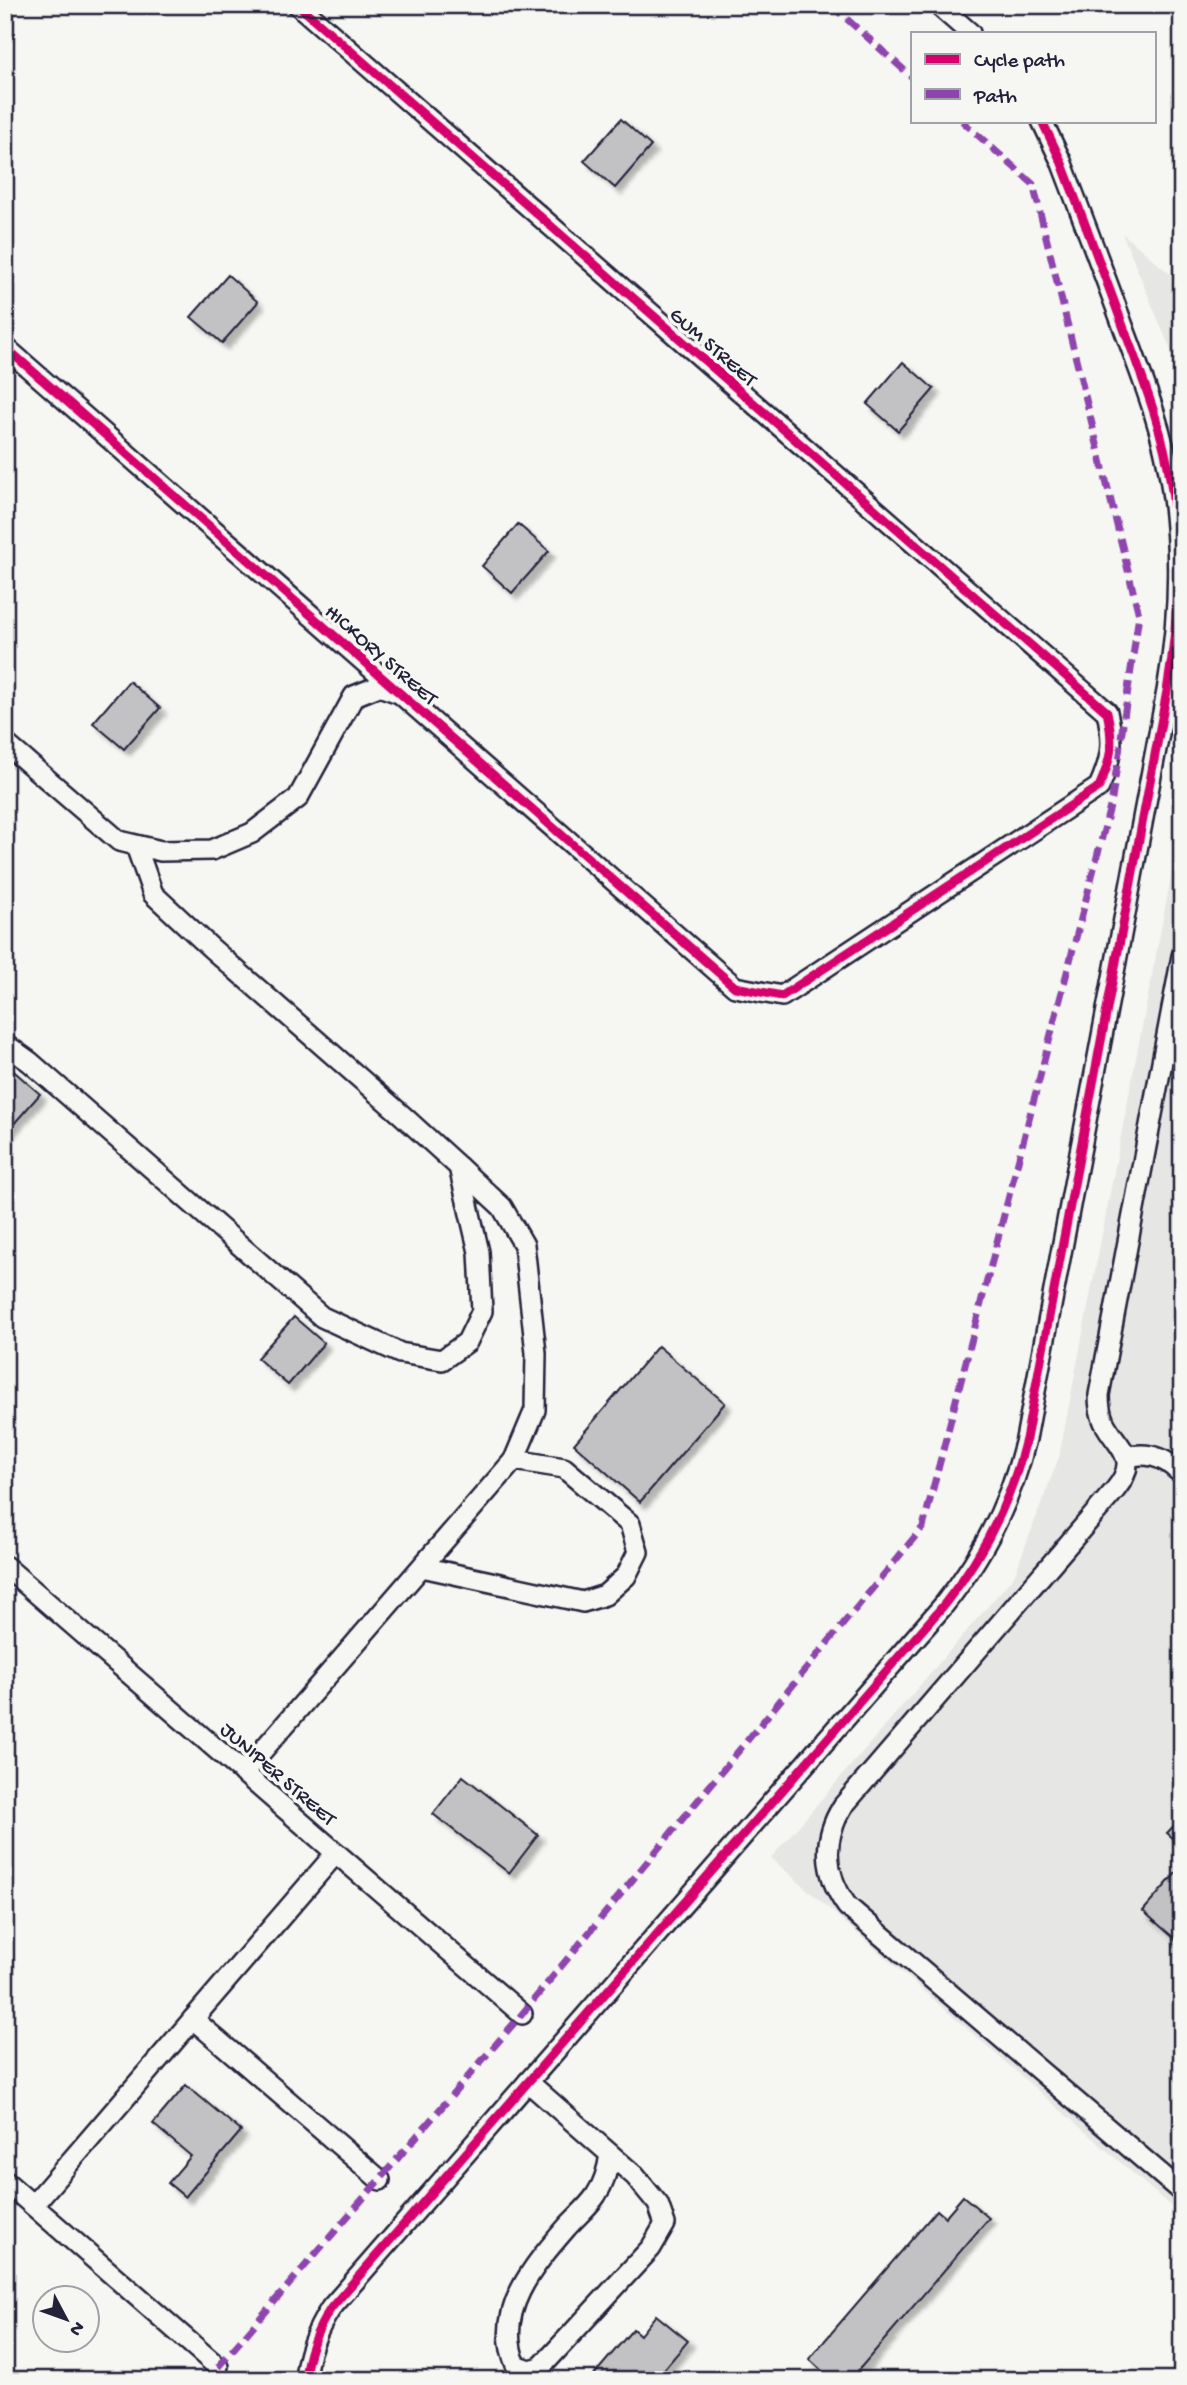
<svg xmlns="http://www.w3.org/2000/svg" width="1187" height="2385" font-family="'Gochi Hand',sans-serif">
	<style>
		.built { fill: #e6e6e4 }
		.building { fill: #c2c2c4; stroke: #22223b; stroke-width: 2; filter: url(#shadow) }
		.lines { fill: none; stroke-linecap: round; stroke-linejoin: round }
		.minor-casing { stroke: #22223b; stroke-width: 24 }
		.minor { stroke: #f6f6f2; stroke-width: 19 }
		.quiet { stroke: #8e44ad; stroke-width: 7; stroke-dasharray: 14 7; stroke-linecap: butt }
		.cycleway-casing { stroke: #f6f6f2; stroke-width: 13 }
		.cycleway { stroke: #d6006c; stroke-width: 9 }
		.labels { text-anchor: middle; stroke-width: 7; stroke-linejoin: round; paint-order: stroke }
		.street-label { font-size: 21px; fill: #22223b; stroke: #f6f6f2 }
	</style>
	<defs>
		<filter id="shadow"><feDropShadow dx="6" dy="6" stdDeviation="2" flood-color="#0004"/></filter>
	</defs>
	<rect width="100%" height="100%" fill="#f6f6f2"/>
	<filter id="ink" filterUnits="userSpaceOnUse"><feTurbulence type="fractalNoise" baseFrequency=".0143" numOctaves="2"/><feDisplacementMap in="SourceGraphic" scale="14" xChannelSelector="R" yChannelSelector="G"/><feConvolveMatrix kernelMatrix="1 2 1 2 8 2 1 2 1" color-interpolation-filters="sRGB"/></filter>
	<g filter="url(#ink)">
		<g class="built">
			<polygon points="1122,233 1182,284 1182,377"/>
			<polygon points="1182,820 1182,2216 771,1858 1014,1576 1059,1457"/>
		</g>
		<g class="building">
			<polygon points="621,119 651,146 615,188 584,161"/>
			<polygon points="228,275 258,302 222,343 191,317"/>
			<polygon points="903,362 934,389 898,431 867,404"/>
			<polygon points="518,524 549,551 512,593 482,566"/>
			<polygon points="129,681 160,708 124,749 93,723"/>
			<polygon points="9,1067 40,1094 5,1134 5,1071"/>
			<polygon points="294,1317 324,1343 288,1385 257,1358"/>
			<polygon points="658,1346 725,1403 640,1502 574,1444"/>
			<polygon points="463,1776 538,1835 509,1873 433,1814"/>
			<polygon points="1182,1817 1182,1846 1167,1833"/>
			<polygon points="1182,1866 1182,1945 1143,1911"/>
			<polygon points="186,2085 241,2131 185,2197 168,2183 191,2156 153,2124"/>
			<polygon points="963,2196 989,2218 850,2380 832,2380 809,2359 937,2210 945,2217"/>
			<polygon points="656,2315 688,2341 655,2380 597,2380 593,2376 633,2329 640,2335"/>
		</g>
		<g class="lines">
			<defs>
				<g id="minor">
					<polyline points="938,5 970,33"/>
					<path d="M5 347 735 987 782 996 1099 787C1112 758 1114 743 1107 712L298 5"/>
					<polyline points="5,743 119,841 161,851 212,850 252,833 298,798 354,696 379,686 399,693"/>
					<path d="M1182 956 1099 1395C1099 1404 1100 1413 1104 1422 1117 1448 1142 1457 1115 1490L843 1806C822 1839 824 1874 847 1906L1182 2192"/>
					<polyline points="5,1044 30,1062 322,1317 400,1353 442,1360 467,1342 482,1311 479,1252 459,1167 403,1116 211,948 153,894 136,846"/>
					<polyline points="459,1167 502,1207 524,1245 536,1353 535,1410 514,1460"/>
					<path d="M1126 1457C1146 1452 1162 1456 1177 1470"/>
					<polyline points="5,1566 522,2014"/>
					<polyline points="243,1773 514,1460 564,1468 630,1524 638,1552 626,1576 605,1595 583,1602 422,1567"/>
					<polyline points="193,2019 380,2180"/>
					<path d="M528 2082 635 2176 658 2204 665 2224 651 2248 541 2367 530 2370 516 2365C493 2312 534 2265 567 2227 577 2216 589 2206 596 2195 605 2182 608 2169 610 2154"/>
					<polyline points="5,2181 218,2367"/>
					<polyline points="33,2205 336,1853"/>
					<path d="M305 2380C307 2353 316 2331 331 2308L943 1606C983 1556 1011 1502 1026 1439L1167 691C1179 621 1182 553 1171 484 1163 429 1142 377 1123 326 1103 271 1082 216 1061 161L1042 121"/>
				</g>
			</defs>
			<use href="#minor" class="minor-casing"/>
			<use href="#minor" class="minor"/>
			<g class="quiet">
				<polyline points="831,5 912,77"/>
				<polyline points="218,2367 522,2014 923,1527 1112,799 1139,615 1033,184 962,121"/>
			</g>
			<defs>
				<g id="cycleway">
					<path d="M5 347 735 987 782 996 1099 787C1112 758 1114 743 1107 712L298 5"/>
					<path d="M305 2380C307 2353 316 2331 331 2308L943 1606C983 1556 1011 1502 1026 1439L1167 691C1179 621 1182 553 1171 484 1163 429 1142 377 1123 326 1103 271 1082 216 1061 161L1042 121"/>
				</g>
			</defs>
			<use href="#cycleway" class="cycleway-casing"/>
			<use href="#cycleway" class="cycleway"/>
		</g>
	</g>
	<g class="labels">
		<g class="street-label">
			<text transform="translate(714 346) rotate(41)" y="7">GUM STREET</text>
			<text transform="translate(382 654) rotate(41)" y="7">HICKORY STREET</text>
			<text transform="translate(279 1773) rotate(41)" y="7">JUNIPER STREET</text>
		</g>
	</g>
	<rect width="1187" height="2385" fill="none" stroke="#f6f6f2" stroke-width="28"/>
	<rect x="14" y="14" width="1159" height="2357" fill="none" stroke="#22223b" stroke-width="2.5" filter="url(#ink)"/>
	<rect x="911" y="32" width="245" height="91" fill="#f6f6f2" stroke="#a1a1a9" stroke-width="2"/>
	<rect x="925" y="54" width="35" height="10" fill="#d6006c" stroke="#a1a1a9" stroke-width="2"/>
	<text x="974" y="66" font-size="21" fill="#22223b">Cycle path</text>
	<rect x="925" y="89" width="35" height="10" fill="#8e44ad" stroke="#a1a1a9" stroke-width="2"/>
	<text x="974" y="102" font-size="21" fill="#22223b">Path</text>
	<g transform="translate(66 2319) rotate(131)"><circle r="33" fill="#f6f6f2" stroke="#a1a1a9" stroke-width="2"/>
	<path d="M0-5L12 26L0 18L-12 26Z" fill="#22223b"/>
	<text y="-10" font-size="19" font-weight="bold" text-anchor="middle" fill="#22223b">N</text>
	</g>
</svg>
